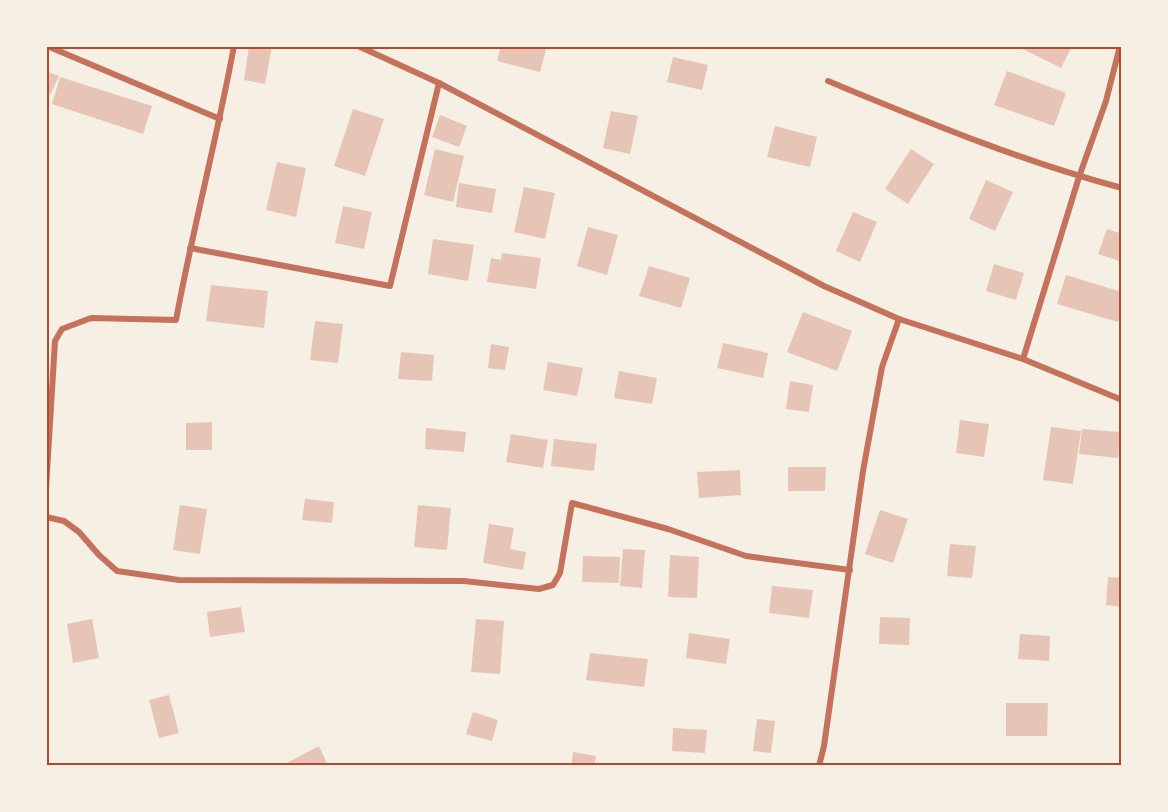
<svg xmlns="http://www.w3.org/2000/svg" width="1168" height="812" font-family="Lora,serif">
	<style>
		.building { fill: #e6c5b7 }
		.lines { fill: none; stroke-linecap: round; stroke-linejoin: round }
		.minor { stroke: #c5725c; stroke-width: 6 }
		.neatline { fill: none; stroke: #b5482f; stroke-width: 2 }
	</style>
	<rect width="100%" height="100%" fill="#f6efe4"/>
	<g class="building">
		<polygon points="249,46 272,46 265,84 244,80"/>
		<polygon points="501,46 547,46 540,72 497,61"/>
		<polygon points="1024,46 1072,46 1061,68 1023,49"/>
		<polygon points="673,57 708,65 702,90 667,82"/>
		<polygon points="46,71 59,76 50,95 46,93"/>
		<polygon points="1007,71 1066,93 1054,126 994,105"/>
		<polygon points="60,77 152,106 143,134 52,104"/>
		<polygon points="353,109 384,119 365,176 334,166"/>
		<polygon points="611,111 638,116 630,154 603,148"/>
		<polygon points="440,115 467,126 459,147 432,137"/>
		<polygon points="775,126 817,137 810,167 767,157"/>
		<polygon points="435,149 464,156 453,202 424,195"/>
		<polygon points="911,149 934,164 908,204 885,189"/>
		<polygon points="277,162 306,168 296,217 266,210"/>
		<polygon points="986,180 1013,192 995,231 969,219"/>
		<polygon points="459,183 496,189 492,213 456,207"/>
		<polygon points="524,187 555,193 545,239 514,232"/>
		<polygon points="343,206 372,212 364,249 335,243"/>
		<polygon points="853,212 877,222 860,262 836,251"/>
		<polygon points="588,227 618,235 607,275 577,266"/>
		<polygon points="1107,229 1122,234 1122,262 1098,254"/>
		<polygon points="433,239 474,245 468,281 428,274"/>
		<polygon points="502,253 541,258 536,289 487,282 491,258 501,260"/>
		<polygon points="994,264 1024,273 1016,300 986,291"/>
		<polygon points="649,266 690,278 681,308 639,296"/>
		<polygon points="1066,275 1122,292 1122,311 1118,322 1057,304"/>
		<polygon points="211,285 268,291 264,328 206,321"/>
		<polygon points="803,312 852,331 837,371 787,352"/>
		<polygon points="315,321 343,324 338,363 310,360"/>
		<polygon points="723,343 768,353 763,378 717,368"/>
		<polygon points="491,344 509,347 505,370 488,368"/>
		<polygon points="401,352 434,355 432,381 398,379"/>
		<polygon points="548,362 583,368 577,396 543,390"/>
		<polygon points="619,371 657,378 652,404 614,398"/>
		<polygon points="790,381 813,385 809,412 786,409"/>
		<polygon points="960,420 989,424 984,457 956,453"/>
		<polygon points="212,422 212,450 186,450 186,423"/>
		<polygon points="1051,427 1081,431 1073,484 1043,480"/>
		<polygon points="426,428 466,432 464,452 425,449"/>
		<polygon points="1082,429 1120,432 1118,458 1079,454"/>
		<polygon points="511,434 548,440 543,468 506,462"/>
		<polygon points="554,439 597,444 594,471 551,466"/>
		<polygon points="788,467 826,467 825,491 788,491"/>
		<polygon points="740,470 741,495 699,498 697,472"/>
		<polygon points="305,499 334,502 332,523 302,520"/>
		<polygon points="180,505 207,509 200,554 173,550"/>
		<polygon points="418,505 451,508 447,550 414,547"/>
		<polygon points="880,510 908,519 893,563 865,554"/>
		<polygon points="489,524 514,528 510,549 526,552 523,570 483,563"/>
		<polygon points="950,544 976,546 972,578 947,576"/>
		<polygon points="623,549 645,550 642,588 620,586"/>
		<polygon points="670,555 699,557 697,598 668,597"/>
		<polygon points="583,556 620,557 619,583 582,582"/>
		<polygon points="1108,577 1122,578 1122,607 1106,605"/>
		<polygon points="772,586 813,590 809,618 769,613"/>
		<polygon points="241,607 245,632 210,637 207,612"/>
		<polygon points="880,617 910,618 909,645 879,644"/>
		<polygon points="92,619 99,658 73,663 67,624"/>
		<polygon points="476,619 504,621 500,674 471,672"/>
		<polygon points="689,633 730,639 726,664 686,658"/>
		<polygon points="1020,634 1050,636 1049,661 1018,659"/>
		<polygon points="590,653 648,659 644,687 586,680"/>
		<polygon points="169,695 179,733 159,738 149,700"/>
		<polygon points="1006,703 1048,703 1047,736 1006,736"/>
		<polygon points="473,712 498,720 492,741 466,734"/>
		<polygon points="757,719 775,721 771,753 753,751"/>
		<polygon points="673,728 707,730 705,753 672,751"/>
		<polygon points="319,746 328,766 281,766"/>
		<polygon points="573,752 596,756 594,766 571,766"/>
	</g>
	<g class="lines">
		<g class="minor">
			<polyline points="47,46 220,119"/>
			<polyline points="358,46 439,83 824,286 899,319 1023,359 1122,400"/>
			<path d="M828 81C925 121 1020 161 1122 188"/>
			<polyline points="190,248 390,286 439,83"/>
			<polyline points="1023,359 1079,177 1106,101 1120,46"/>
			<path d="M46 488 55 341 62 329 91 318 176 320C193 228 217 138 234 46"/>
			<polyline points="46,517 64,521 79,532 99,555 117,571 179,580 464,581 539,589 553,585 560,573 572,503 668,529 746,556 850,570"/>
			<polyline points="819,766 824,746 863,471 882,367 899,319"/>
		</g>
	</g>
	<rect width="1168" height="812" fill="none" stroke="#f6efe4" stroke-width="96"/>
	<rect x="48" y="48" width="1072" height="716" class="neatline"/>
</svg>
